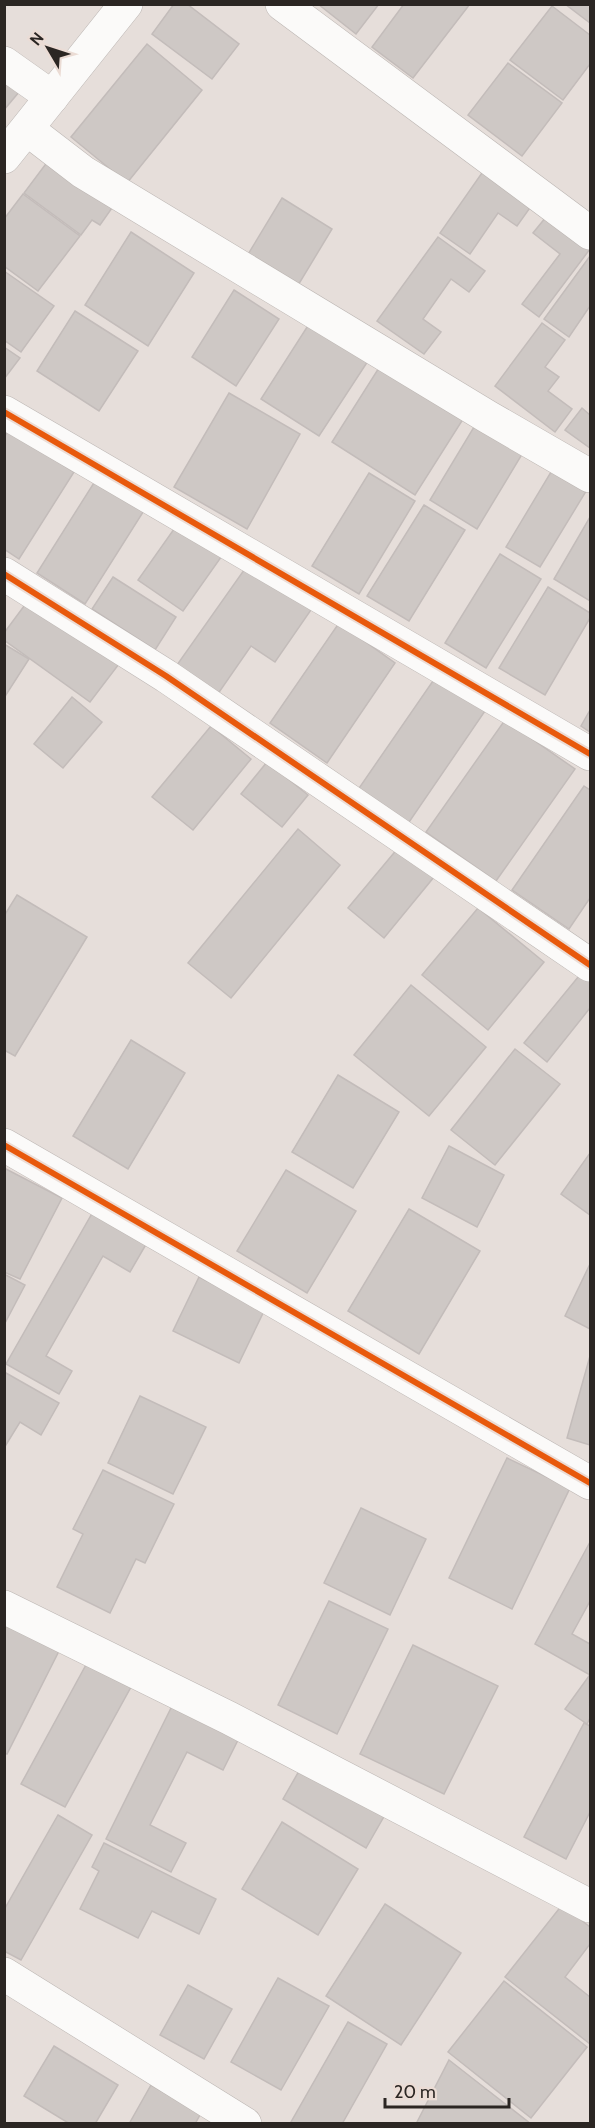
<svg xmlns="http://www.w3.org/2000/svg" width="595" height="2128" font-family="Cabin,sans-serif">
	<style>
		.building { fill: #cec8c5; stroke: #c3bcba; stroke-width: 1.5 }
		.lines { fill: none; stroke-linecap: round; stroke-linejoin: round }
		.minor-casing { stroke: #bcb6b3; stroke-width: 34 }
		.tertiary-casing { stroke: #bcb6b3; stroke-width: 34 }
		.minor { stroke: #fbfaf9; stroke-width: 33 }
		.tertiary { stroke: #fbfaf9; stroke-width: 33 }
		.cycleway-casing { stroke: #ebdcd5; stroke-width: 10 }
		.cycleway { stroke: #e8590c; stroke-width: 6 }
	</style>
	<rect width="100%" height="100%" fill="#e6deda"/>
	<g class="building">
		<polygon points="174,4 187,4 239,44 212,79 152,34"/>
		<polygon points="318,4 379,4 356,34"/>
		<polygon points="404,4 470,4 413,78 372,47"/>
		<polygon points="565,4 590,4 590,23"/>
		<polygon points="552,6 590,35 590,64 563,100 510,60"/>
		<polygon points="147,44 202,90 127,183 71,137"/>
		<polygon points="508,63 562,103 522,156 468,115"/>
		<polygon points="4,80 19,92 4,110"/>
		<polygon points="48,161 112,208 100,225 92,220 81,235 24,193"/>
		<polygon points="484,170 532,205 517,226 498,213 470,254 440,233"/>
		<polygon points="23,194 80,236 38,291 4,266 4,219"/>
		<polygon points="282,198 332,229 297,287 247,256"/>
		<polygon points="546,217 590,249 539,317 522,304 560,254 533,233"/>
		<polygon points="131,232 194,273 148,346 85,305"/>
		<polygon points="438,237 485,271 469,292 451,279 423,319 441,332 424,354 377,321"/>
		<polygon points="590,256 590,306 569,337 544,319"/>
		<polygon points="4,271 54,306 21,352 4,340"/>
		<polygon points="234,290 279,319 236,386 192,357"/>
		<polygon points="75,311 138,351 99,411 37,371"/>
		<polygon points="542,323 565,340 545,367 559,377 548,391 572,409 555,432 495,386"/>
		<polygon points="309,324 368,361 319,436 261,399"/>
		<polygon points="4,347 20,358 4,379"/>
		<polygon points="382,363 465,416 415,495 332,442"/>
		<polygon points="229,393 300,434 247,529 174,487"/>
		<polygon points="582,408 590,415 590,448 565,430"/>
		<polygon points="480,417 527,446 477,529 430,500"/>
		<polygon points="9,430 74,472 19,559 4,549 4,437"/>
		<polygon points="554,467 588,488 540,567 506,547"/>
		<polygon points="369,473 415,501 359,594 312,566"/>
		<polygon points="97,478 145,509 85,604 37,573"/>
		<polygon points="424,505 465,530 409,621 367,596"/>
		<polygon points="590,517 590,601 554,579"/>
		<polygon points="179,522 224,553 183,611 138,580"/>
		<polygon points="500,554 541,579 486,668 445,643"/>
		<polygon points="249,563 313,607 275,662 251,646 213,701 172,672"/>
		<polygon points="113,577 176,617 155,650 92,609"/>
		<polygon points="548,587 590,613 590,618 545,695 499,668"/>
		<polygon points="30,598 119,664 90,702 4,640 4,633"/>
		<polygon points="339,623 395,663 327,763 270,723"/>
		<polygon points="4,644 29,659 4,698"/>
		<polygon points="435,678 485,711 405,828 355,794"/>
		<polygon points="72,697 102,722 63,768 34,744"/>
		<polygon points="590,710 590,732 581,726"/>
		<polygon points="505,720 575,769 496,881 426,832"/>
		<polygon points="211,726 251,759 193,830 152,797"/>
		<polygon points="267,762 308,795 282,827 241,794"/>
		<polygon points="584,786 590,790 590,898 569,929 512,890"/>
		<polygon points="298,829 340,865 231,998 188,963"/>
		<polygon points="398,848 434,877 384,938 348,908"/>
		<polygon points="17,895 87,937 15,1056 4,1050 4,916"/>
		<polygon points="478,908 544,962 488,1030 422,975"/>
		<polygon points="583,971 590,977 590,1008 547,1062 524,1043"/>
		<polygon points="411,985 486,1047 429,1116 354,1055"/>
		<polygon points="131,1040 185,1073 128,1169 73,1136"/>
		<polygon points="515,1049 560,1084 495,1165 451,1130"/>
		<polygon points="338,1075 399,1112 353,1188 292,1152"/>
		<polygon points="449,1146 504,1175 477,1227 422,1198"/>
		<polygon points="590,1153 590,1215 561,1194"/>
		<polygon points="4,1168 62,1198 20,1279 4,1272"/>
		<polygon points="286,1170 356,1211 307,1293 237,1251"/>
		<polygon points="409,1209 480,1251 419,1354 348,1311"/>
		<polygon points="94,1210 148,1241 130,1272 103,1256 46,1356 72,1371 59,1394 6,1364"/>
		<polygon points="590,1264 590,1329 565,1316"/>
		<polygon points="4,1274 25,1285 4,1325"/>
		<polygon points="199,1277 265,1309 239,1363 173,1331"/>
		<polygon points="590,1356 590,1445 567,1438"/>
		<polygon points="6,1373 59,1403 41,1435 20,1422 4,1448 4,1376"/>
		<polygon points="140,1396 206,1427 173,1494 108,1463"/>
		<polygon points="507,1458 570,1488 512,1609 449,1578"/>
		<polygon points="103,1470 174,1504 145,1563 136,1559 110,1613 57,1587 83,1534 73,1529"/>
		<polygon points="361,1508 426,1539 390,1615 324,1583"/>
		<polygon points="590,1542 590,1601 572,1634 590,1644 590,1675 535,1644"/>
		<polygon points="329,1601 388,1629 337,1734 278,1705"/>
		<polygon points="4,1616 62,1645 7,1754 4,1753"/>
		<polygon points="413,1645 498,1686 444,1794 360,1754"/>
		<polygon points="87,1663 131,1687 65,1807 21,1784"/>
		<polygon points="589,1676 590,1718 587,1724 565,1709"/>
		<polygon points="173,1704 239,1738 223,1770 187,1752 150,1825 186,1843 171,1872 106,1839"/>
		<polygon points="584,1723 590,1726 590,1812 566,1859 524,1837"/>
		<polygon points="303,1764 386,1813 366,1848 283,1799"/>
		<polygon points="58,1815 92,1835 21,1960 4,1951 4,1910"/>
		<polygon points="282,1822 358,1869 318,1935 242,1889"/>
		<polygon points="104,1843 216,1899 199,1934 152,1911 138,1938 80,1909 99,1871 92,1867"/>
		<polygon points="385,1904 461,1953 401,2045 326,1996"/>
		<polygon points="562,1905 590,1927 590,1944 565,1977 590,1997 590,2044 505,1977"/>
		<polygon points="278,1978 329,2006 281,2090 231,2062"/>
		<polygon points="504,1981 587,2047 531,2118 448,2052"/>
		<polygon points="188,1985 232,2009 204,2059 160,2035"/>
		<polygon points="348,2022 387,2044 342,2124 295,2124 291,2122"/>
		<polygon points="54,2046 118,2085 95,2124 70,2124 24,2096"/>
		<polygon points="449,2060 531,2124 416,2124"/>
		<polygon points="151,2085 201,2113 195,2124 129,2124"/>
	</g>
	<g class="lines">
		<defs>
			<g id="minor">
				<polyline points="282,4 590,233"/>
				<polyline points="4,63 52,97"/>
				<polyline points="27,129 83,172 488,417 590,476"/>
				<polyline points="4,412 590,754"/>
				<polyline points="4,574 166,676 590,965"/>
				<polyline points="4,1145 590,1483"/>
				<polyline points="4,1607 229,1718 590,1906"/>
				<polyline points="4,1974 245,2124"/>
			</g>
			<polyline id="tertiary" points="4,157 126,4"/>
		</defs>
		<use href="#minor" class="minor-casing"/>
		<use href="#tertiary" class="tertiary-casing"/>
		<use href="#minor" class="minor"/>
		<use href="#tertiary" class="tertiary"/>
		<defs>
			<g id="cycleway">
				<polyline points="4,412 590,754"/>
				<polyline points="4,574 166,676 590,965"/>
				<polyline points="4,1145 590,1483"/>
			</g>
		</defs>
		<use href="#cycleway" class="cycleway-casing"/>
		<use href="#cycleway" class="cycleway"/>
	</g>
	<rect width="595" height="2128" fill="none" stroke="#2b2623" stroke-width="12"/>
	<g transform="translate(48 48) rotate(309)" stroke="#ebdcd5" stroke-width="4.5" paint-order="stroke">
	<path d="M0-4.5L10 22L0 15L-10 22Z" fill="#2b2623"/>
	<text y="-9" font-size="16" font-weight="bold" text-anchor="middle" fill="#2b2623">N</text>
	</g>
	<path d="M385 2098v9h124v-9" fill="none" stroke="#2b2623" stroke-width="3"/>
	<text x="394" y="2098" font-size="18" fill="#2b2623" stroke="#ebdcd5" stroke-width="4.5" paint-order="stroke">20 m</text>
</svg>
